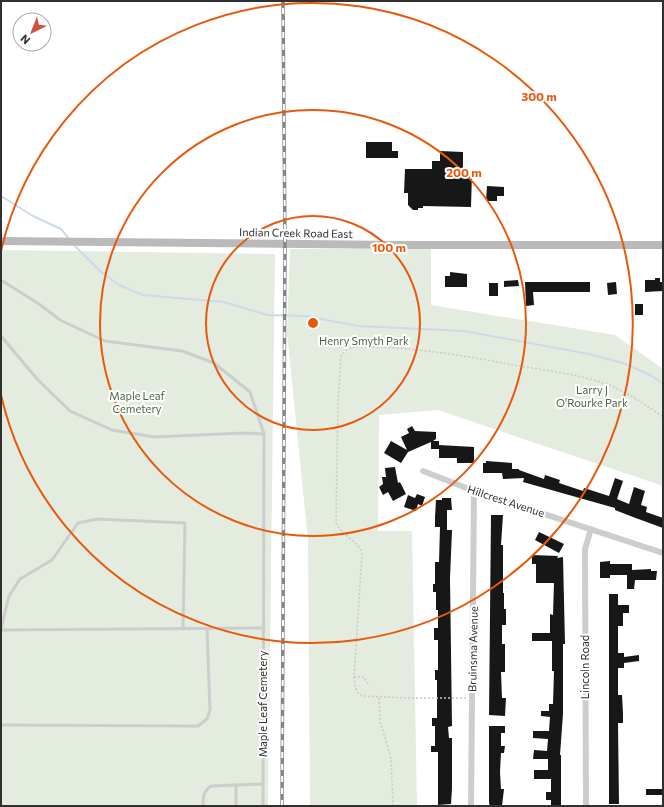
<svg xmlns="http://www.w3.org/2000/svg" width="664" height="807" font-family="Commissioner,sans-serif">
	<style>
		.green { fill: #e4ebdf }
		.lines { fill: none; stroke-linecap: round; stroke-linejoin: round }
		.stream { stroke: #cddae9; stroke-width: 2 }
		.building { fill: #171717 }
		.path { stroke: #cacaca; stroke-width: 1.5; stroke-dasharray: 2 2; stroke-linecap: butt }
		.service { stroke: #cdcdcd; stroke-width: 3 }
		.minor { stroke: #cdcdcd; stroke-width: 6 }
		.secondary { stroke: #bababa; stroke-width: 8 }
		.rail-casing { stroke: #858585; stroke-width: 3.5 }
		.rail { stroke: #fff; stroke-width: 2; stroke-dasharray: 6; stroke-linecap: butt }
		.ring { fill: none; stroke: #e8590c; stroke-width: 2 }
		.labels { text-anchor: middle; stroke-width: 4; stroke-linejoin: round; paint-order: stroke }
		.street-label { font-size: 11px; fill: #303030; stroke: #fff }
		.park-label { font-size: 11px; fill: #4d6841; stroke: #fff }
		.centre { fill: #e8590c; stroke: #fff; stroke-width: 2 }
		.ring-label { font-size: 12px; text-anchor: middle; font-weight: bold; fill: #e8590c; stroke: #fff; stroke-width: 4; stroke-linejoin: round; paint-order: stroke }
	</style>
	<rect width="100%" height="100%" fill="#fff"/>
	<g class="green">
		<polygon points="290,249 431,249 431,305 615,335 663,369 663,486 438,410 379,415 378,531 412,531 417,806 310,806 308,540 287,333"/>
		<polygon points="1,250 275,254 268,806 1,806"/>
	</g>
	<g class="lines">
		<g class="stream">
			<polyline points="1,196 33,216 61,229 70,240"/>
			<polyline points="74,245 100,271 119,285 143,295 224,302 267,315 305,316 358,326 464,331 589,354 626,364 652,376 663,384"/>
		</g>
	</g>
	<g class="building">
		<polygon points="366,142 392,142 392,151 398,151 398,158 366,158"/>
		<polygon points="440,151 463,152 463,173 472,173 471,207 423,206 423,208 418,208 418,210 413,210 408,205 408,193 404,193 405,169 432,169 432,161 440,161"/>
		<polygon points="487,186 504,187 504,196 497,196 497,201 486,201"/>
		<polygon points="450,272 467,274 467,287 445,287 445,276 450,276"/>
		<polygon points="655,278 660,278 660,282 663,282 663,291 645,292 645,280 655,280"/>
		<polygon points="518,280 519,286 504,287 504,281"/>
		<polygon points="525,282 590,282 590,292 533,292 534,305 526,306"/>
		<polygon points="616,282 617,294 608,295 607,283"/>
		<rect x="489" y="283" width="9" height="13"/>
		<rect x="635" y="304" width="8" height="11"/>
		<polygon points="412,426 415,431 436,432 436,439 433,441 439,441 439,449 431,449 431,442 408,452 401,463 384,453 391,441 407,450 401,437 409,433 407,429"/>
		<polygon points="439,445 474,447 474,463 457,463 457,458 439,458"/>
		<polygon points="486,461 512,463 512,469 519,469 519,470 544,479 545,475 560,480 559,483 583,491 584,488 609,496 615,478 623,481 617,499 629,504 634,487 645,491 641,505 647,507 646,512 663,518 663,528 633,517 615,510 615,508 523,482 524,478 503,479 502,473 483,473 483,463 486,463"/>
		<polygon points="395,467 398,483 400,482 406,494 393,501 388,492 383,495 379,487 383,484 382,477 386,477 385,468"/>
		<polygon points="417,494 425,497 422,506 418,504 416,511 404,507 408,495 415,498"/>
		<polygon points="442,498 451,498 452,510 447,510 447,530 452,530 450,578 452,726 448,727 449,738 452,738 452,788 451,804 438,805 438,752 431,752 431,746 435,746 435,726 432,726 432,718 437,718 437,680 435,680 435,670 438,670 438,640 434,640 434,628 438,628 438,610 436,610 436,592 433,592 433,584 435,584 435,562 439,562 440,527 435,527 435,517 436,500 442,500"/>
		<polygon points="491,515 503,515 501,545 503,545 503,593 504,593 504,609 506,609 506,625 502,625 502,644 505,644 505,672 501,672 502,698 506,698 505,716 489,715"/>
		<polygon points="539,532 564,544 559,553 535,540"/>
		<polygon points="532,555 558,556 557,558 563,557 565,644 563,644 563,714 560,755 561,755 561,806 551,806 551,800 546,800 546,792 551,792 551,779 534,779 534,770 548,770 548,759 533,759 534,750 547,751 548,739 533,738 533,731 549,731 550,717 541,716 541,711 549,711 549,704 553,704 554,671 552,671 552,641 532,641 532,633 550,633 550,614 553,615 554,583 536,583 536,564 532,564"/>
		<polygon points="610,561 610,564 632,564 632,570 651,569 651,571 657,571 656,580 635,580 634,589 627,589 627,575 610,575 610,578 600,578 600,562"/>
		<polygon points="609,594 618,594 618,605 629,605 629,613 623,613 623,626 618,626 618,653 624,653 624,657 639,655 639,661 624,663 624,668 618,668 618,695 622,695 623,713 623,723 618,723 619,804 609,804"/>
		<polygon points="489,726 505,726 505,733 501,733 501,746 505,746 504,753 501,753 500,772 501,789 504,789 502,806 490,806 489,803"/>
		<rect x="646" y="789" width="17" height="6"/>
	</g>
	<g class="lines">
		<g class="path">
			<polyline points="354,677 364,677 369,685"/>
			<polyline points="379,698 380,721 391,758 393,806"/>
			<path d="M466 698H405L364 696 359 694 356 690 354 677 362 554C359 541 342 536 336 523L338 402 341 356 346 350 354 347C408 346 461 355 514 365 542 370 572 373 600 382 623 389 643 403 663 417"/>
		</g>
		<g class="service">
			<polyline points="1,280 39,304 60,320 105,341 182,351 214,363 250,392 264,434 263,806"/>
			<polyline points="1,336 38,380 70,411 112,430 154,437 244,433 264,434"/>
			<polyline points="1,629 9,596 20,579 52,560 78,523 97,519 185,523 183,629"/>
			<polyline points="1,630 264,628"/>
			<polyline points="1,725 198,726 207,719 210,710 207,629"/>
			<path d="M203 806C203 797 203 792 211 786L263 784"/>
			<polyline points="236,806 236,785"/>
		</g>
		<g class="minor">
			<polyline points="423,471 474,491 663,553"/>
			<polyline points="471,806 474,491"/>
			<polyline points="586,806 585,549 591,529"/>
		</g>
		<polyline class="secondary" points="1,241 399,245 663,245"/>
		<defs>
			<polyline id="rail" points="282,806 285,244 283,1"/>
		</defs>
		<use href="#rail" class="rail-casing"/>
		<use href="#rail" class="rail"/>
	</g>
	<g class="ring">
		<circle cx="313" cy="323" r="107"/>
		<circle cx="313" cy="323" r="213"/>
		<path d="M1 251A320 320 0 1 1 1 395"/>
	</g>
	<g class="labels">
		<g class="street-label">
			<text transform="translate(296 233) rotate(1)" y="4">Indian Creek Road East</text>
			<text transform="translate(506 501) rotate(18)" y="4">Hillcrest Avenue</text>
			<text transform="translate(473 649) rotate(-89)" y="4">Bruinsma Avenue</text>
			<text transform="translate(585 667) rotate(-90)" y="4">Lincoln Road</text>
			<text transform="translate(263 704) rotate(-90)" y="4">Maple Leaf Cemetery</text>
		</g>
		<g class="park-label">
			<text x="364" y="345">Henry Smyth Park</text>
			<text x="592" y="394">Larry J<tspan x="592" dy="13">O'Rourke Park</tspan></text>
			<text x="137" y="400">Maple Leaf<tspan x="137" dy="13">Cemetery</tspan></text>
		</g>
	</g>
	<circle cx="313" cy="323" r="6" class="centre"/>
	<g class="ring-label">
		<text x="539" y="101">300 m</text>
		<text x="464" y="177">200 m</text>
		<text x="389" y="252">100 m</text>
	</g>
	<rect width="664" height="807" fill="none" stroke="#303030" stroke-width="4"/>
	<g transform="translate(32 32) rotate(223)"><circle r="19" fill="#ffffff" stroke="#acacac"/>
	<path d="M0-3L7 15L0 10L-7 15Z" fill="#d64e42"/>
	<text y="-6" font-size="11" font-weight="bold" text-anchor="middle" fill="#303030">N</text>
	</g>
</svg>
